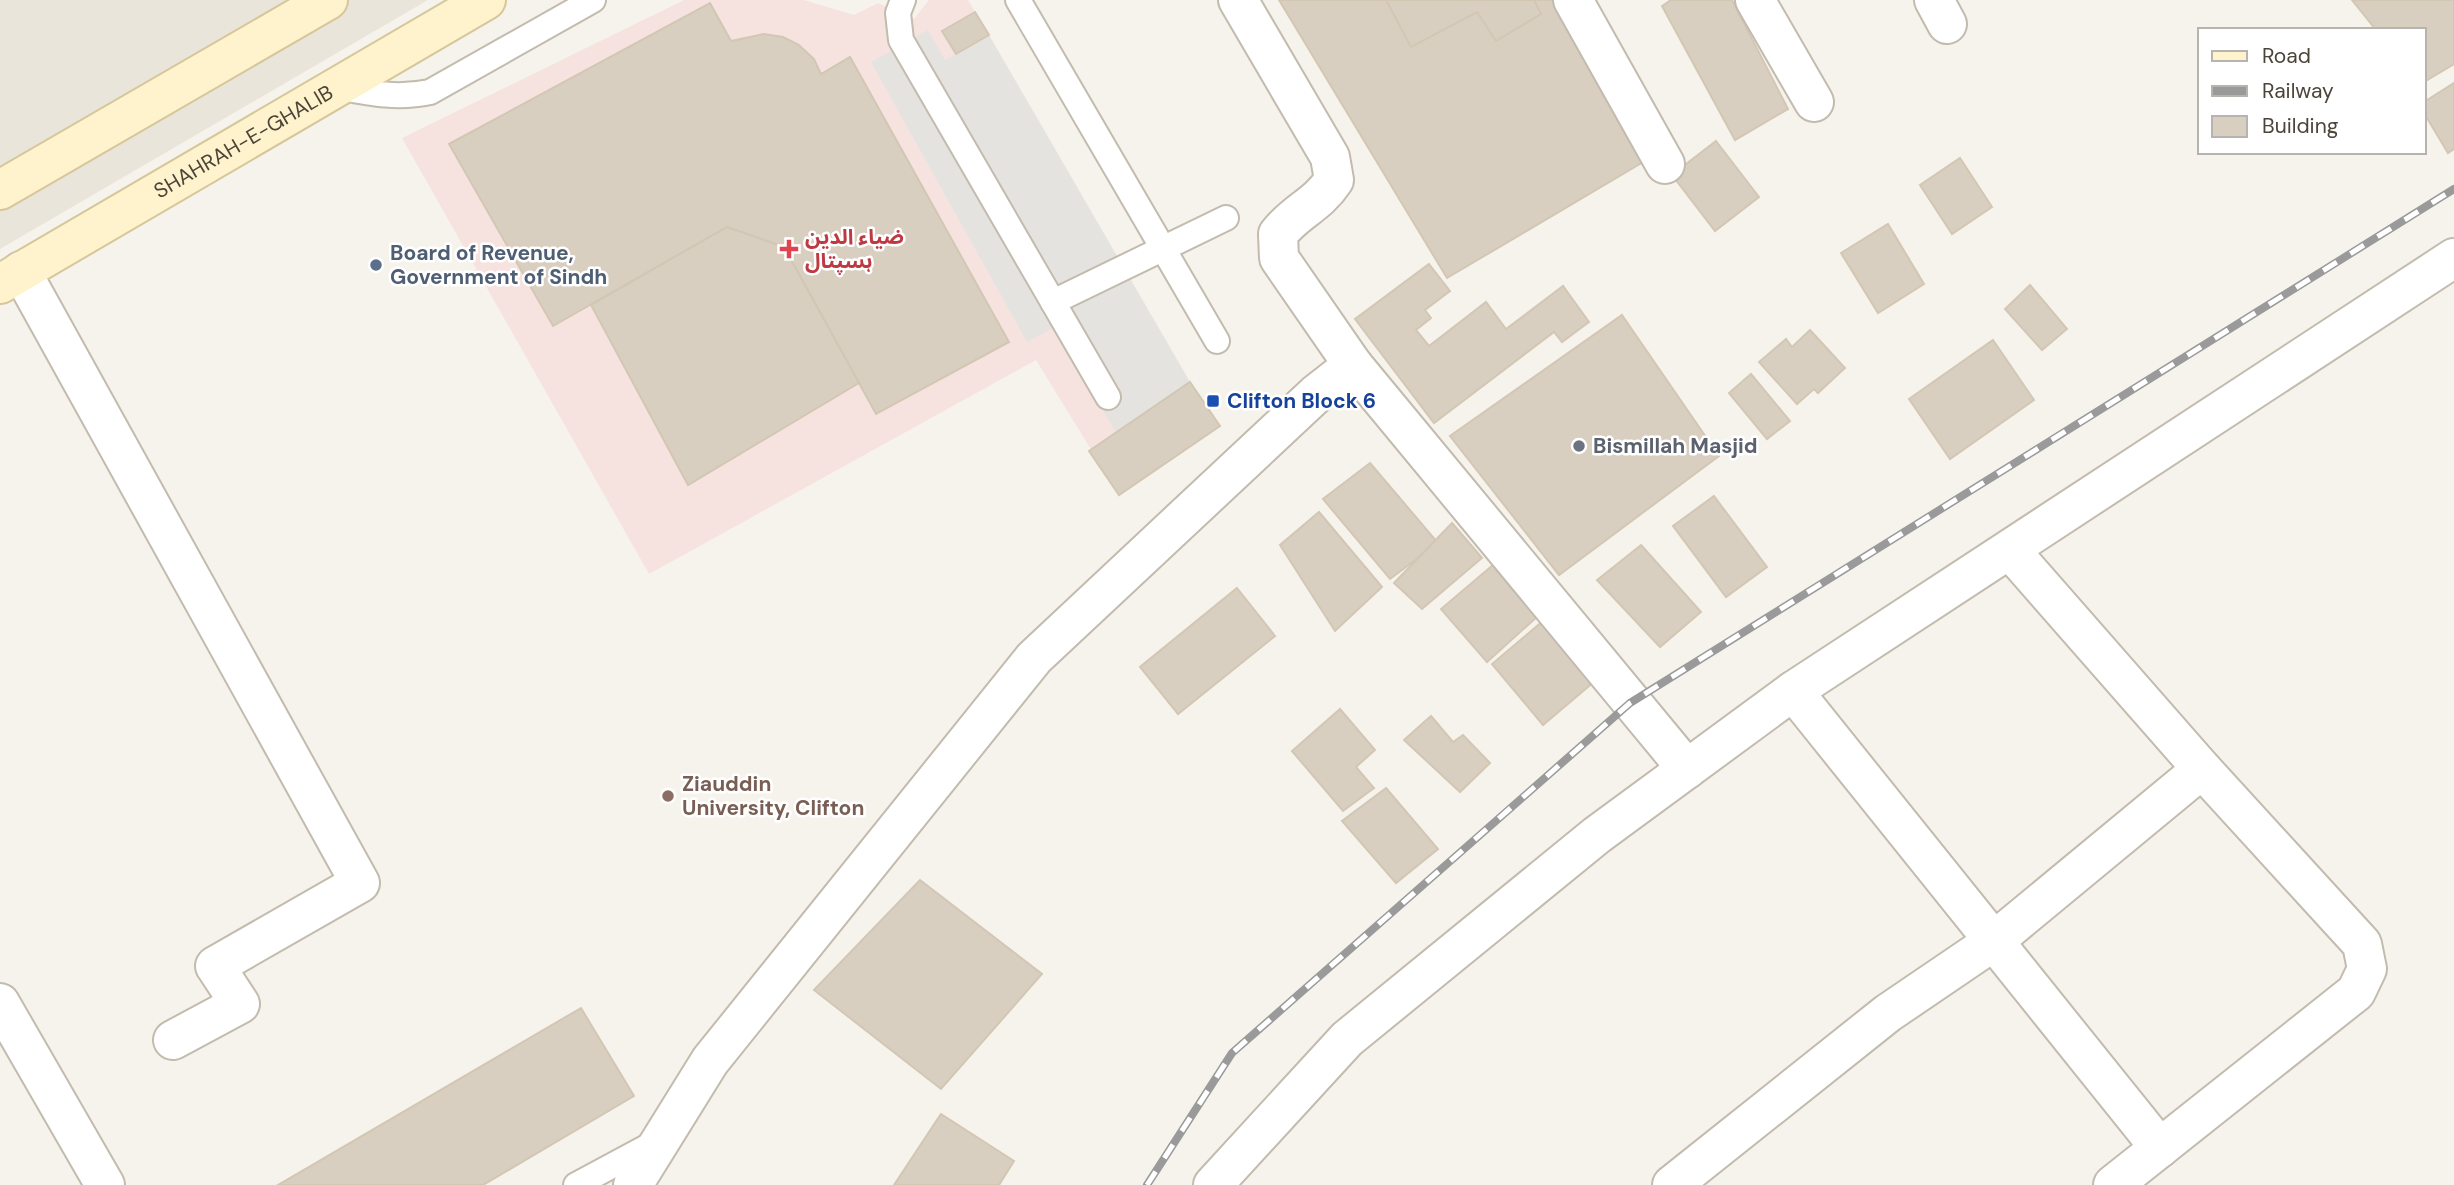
<svg xmlns="http://www.w3.org/2000/svg" width="2454" height="1185" font-family="'DM Sans','Noto Sans Arabic',sans-serif">
	<style>
		.residential { fill: #eae5da }
		.medical { fill: #f6e3e0 }
		.parking { fill: #e5e3e0 }
		.building { fill: #d8cfc1; stroke: #d3c7b4; stroke-width: 2 }
		.lines { fill: none; stroke-linecap: round; stroke-linejoin: round }
		.service-casing { stroke: #c2bbae; stroke-width: 28 }
		.minor-casing { stroke: #c2bbae; stroke-width: 42 }
		.tertiary-casing { stroke: #c2bbae; stroke-width: 42 }
		.secondary-casing { stroke: #d6c79b; stroke-width: 42 }
		.service { stroke: #fff; stroke-width: 24 }
		.minor { stroke: #fff; stroke-width: 38 }
		.tertiary { stroke: #fff; stroke-width: 38 }
		.secondary { stroke: #fff3cd; stroke-width: 38 }
		.rail-casing { stroke: #9a9a9a; stroke-width: 8 }
		.rail { stroke: #fff; stroke-width: 5; stroke-dasharray: 16; stroke-linecap: butt }
		.health-dot { fill: #e0444e; stroke: #fff; stroke-width: 2.5 }
		.service-dot { fill: #5c6f8a; stroke: #fff; stroke-width: 2.5 }
		.transit-dot { fill: #1a4fb4; stroke: #fff; stroke-width: 2.5 }
		.worship-dot { fill: #6b7280; stroke: #fff; stroke-width: 2.5 }
		.education-dot { fill: #8d6e63; stroke: #fff; stroke-width: 2.5 }
		.labels { text-anchor: middle; stroke-width: 5; stroke-linejoin: round; paint-order: stroke }
		.street-label { font-size: 21px; fill: #4b4439; stroke: #fff }
		.health-label { font-size: 21px; font-weight: bold; fill: #be3a42; stroke: #fff; text-anchor: start }
		.service-label { font-size: 21px; font-weight: bold; fill: #4e5e75; stroke: #fff; text-anchor: start }
		.transit-label { font-size: 21px; font-weight: bold; fill: #164399; stroke: #fff; text-anchor: start }
		.worship-label { font-size: 21px; font-weight: bold; fill: #5b616d; stroke: #fff; text-anchor: start }
		.education-label { font-size: 21px; font-weight: bold; fill: #785e54; stroke: #fff; text-anchor: start }
	</style>
	<rect width="100%" height="100%" fill="#f6f3ec"/>
	<polygon class="residential" points="0,0 428,0 0,249"/>
	<polygon class="medical" points="684,0 804,0 854,15 878,3 914,19 929,0 968,0 1190,382 1220,426 1119,495 1036,360 649,574 402,138"/>
	<polygon class="parking" points="928,30 945,60 989,35 1190,382 1116,433 1055,327 1027,342 871,62"/>
	<g class="building">
		<polygon points="1279,0 1554,0 1645,161 1447,278"/>
		<polygon points="1386,0 1534,0 1541,14 1496,41 1477,12 1411,47"/>
		<polygon points="1671,0 1732,0 1788,109 1735,140 1662,6"/>
		<polygon points="2352,0 2454,0 2454,64 2424,82 2424,30 2376,30"/>
		<polygon points="710,3 731,41 764,34 783,37 799,45 814,59 821,74 850,57 1009,342 876,414 784,247 727,227 553,326 449,144"/>
		<polygon points="975,12 989,35 956,54 942,31"/>
		<polygon points="2454,83 2454,149 2448,153 2424,113 2424,102"/>
		<polygon points="1716,141 1759,197 1715,231 1672,175"/>
		<polygon points="1960,158 1992,207 1952,234 1920,185"/>
		<polygon points="1888,224 1924,284 1878,313 1841,253"/>
		<polygon points="727,227 784,247 859,383 688,485 591,305"/>
		<polygon points="1429,264 1450,291 1425,310 1431,318 1416,330 1429,346 1486,302 1506,329 1563,286 1589,322 1562,342 1554,332 1434,423 1355,319"/>
		<polygon points="2030,285 2067,329 2042,350 2005,309"/>
		<polygon points="1622,315 1719,456 1559,575 1450,436"/>
		<polygon points="1810,330 1845,368 1818,393 1814,389 1797,404 1759,362 1786,339 1792,347"/>
		<polygon points="1993,340 2034,400 1950,459 1909,399"/>
		<polygon points="1751,374 1790,421 1767,439 1729,393"/>
		<polygon points="1190,382 1220,426 1119,495 1089,451"/>
		<polygon points="1370,463 1438,543 1390,579 1323,499"/>
		<polygon points="1714,496 1767,567 1726,597 1673,526"/>
		<polygon points="1319,512 1382,587 1335,631 1280,545"/>
		<polygon points="1452,523 1482,558 1422,609 1394,583"/>
		<polygon points="1641,545 1701,612 1660,647 1597,580"/>
		<polygon points="1506,554 1549,606 1487,662 1441,609"/>
		<polygon points="1237,588 1275,636 1178,714 1140,667"/>
		<polygon points="1550,615 1601,676 1543,725 1492,664"/>
		<polygon points="1340,709 1375,750 1356,767 1374,788 1343,811 1292,751"/>
		<polygon points="1431,716 1453,742 1463,735 1490,763 1460,792 1404,740"/>
		<polygon points="1386,788 1438,849 1396,883 1342,821"/>
		<polygon points="920,880 1042,974 941,1089 814,990"/>
		<polygon points="581,1008 634,1096 483,1185 278,1185"/>
		<polygon points="941,1114 1014,1161 999,1185 894,1185"/>
	</g>
	<g class="lines">
		<defs>
			<g id="service">
				<polyline points="903,0 898,13 901,40 1108,397"/>
				<polyline points="1018,0 1217,341"/>
				<path d="M337 87C369 93 397 99 430 92L593 0"/>
				<polyline points="1053,302 1226,218"/>
				<polyline points="576,1185 656,1142"/>
			</g>
			<g id="minor">
				<polyline points="1573,0 1665,164"/>
				<polyline points="1755,0 1814,102"/>
				<polyline points="1934,0 1947,24"/>
				<polyline points="21,271 360,883 215,966 240,1004 173,1040"/>
				<polyline points="1353,365 1687,769"/>
				<polyline points="2010,550 2202,769 2362,944 2367,969 2356,992 2113,1185"/>
				<polyline points="1793,691 2160,1148"/>
				<path d="M633 1185 710 1061 1034 658 1316 394 1353 365 1279 258 1278 234C1297 210 1317 206 1334 180L1330 157 1238 0"/>
				<polyline points="1213,1185 1347,1039 1597,835 1793,691 2454,258"/>
				<polyline points="1672,1185 1888,1013 1994,941 2202,769"/>
			</g>
			<polyline id="tertiary" points="0,1003 105,1185"/>
			<g id="secondary">
				<polyline points="0,190 328,0"/>
				<path id="s1" d="M0 284 486 0"/>
			</g>
		</defs>
		<use href="#service" class="service-casing"/>
		<use href="#minor" class="minor-casing"/>
		<use href="#tertiary" class="tertiary-casing"/>
		<use href="#secondary" class="secondary-casing"/>
		<use href="#service" class="service"/>
		<use href="#minor" class="minor"/>
		<use href="#tertiary" class="tertiary"/>
		<use href="#secondary" class="secondary"/>
		<defs>
			<polyline id="rail" points="1147,1185 1232,1053 1630,703 2454,189"/>
		</defs>
		<use href="#rail" class="rail-casing"/>
		<use href="#rail" class="rail"/>
	</g>
	<path class="health-dot" d="M785.5 238.5h7v7h7v7h-7v7h-7v-7h-7v-7h7z"/>
	<circle class="service-dot" cx="376" cy="265" r="7"/>
	<rect class="transit-dot" x="1206" y="394" width="14" height="14" rx="3.5"/>
	<circle class="worship-dot" cx="1579" cy="446" r="7"/>
	<circle class="education-dot" cx="668" cy="796" r="7"/>
	<g class="labels">
		<g class="street-label">
			<text dy="7" stroke="none"><textPath href="#s1" startOffset="282">SHAHRAH-E-GHALIB</textPath></text>
		</g>
		<g class="health-label">
			<text x="805" y="244">ضیاء الدین<tspan x="805" dy="24">ہسپتال</tspan></text>
		</g>
		<g class="service-label">
			<text x="390" y="260">Board of Revenue,<tspan x="390" dy="24">Government of Sindh</tspan></text>
		</g>
		<g class="transit-label">
			<text x="1227" y="408">Clifton Block 6</text>
		</g>
		<g class="worship-label">
			<text x="1593" y="453">Bismillah Masjid</text>
		</g>
		<g class="education-label">
			<text x="682" y="791">Ziauddin<tspan x="682" dy="24">University, Clifton</tspan></text>
		</g>
	</g>
	<rect x="2198" y="28" width="228" height="126" fill="#ffffff" stroke="#b7b4b0" stroke-width="2"/>
	<rect x="2212" y="51" width="35" height="10" fill="#fff3cd" stroke="#b7b4b0" stroke-width="2"/>
	<text x="2262" y="63" font-size="21" fill="#4b4439">Road</text>
	<rect x="2212" y="86" width="35" height="10" fill="#9a9a9a" stroke="#b7b4b0" stroke-width="2"/>
	<text x="2262" y="98" font-size="21" fill="#4b4439">Railway</text>
	<rect x="2212" y="116" width="35" height="21" fill="#d8cfc1" stroke="#b7b4b0" stroke-width="2"/>
	<text x="2262" y="133" font-size="21" fill="#4b4439">Building</text>
</svg>
